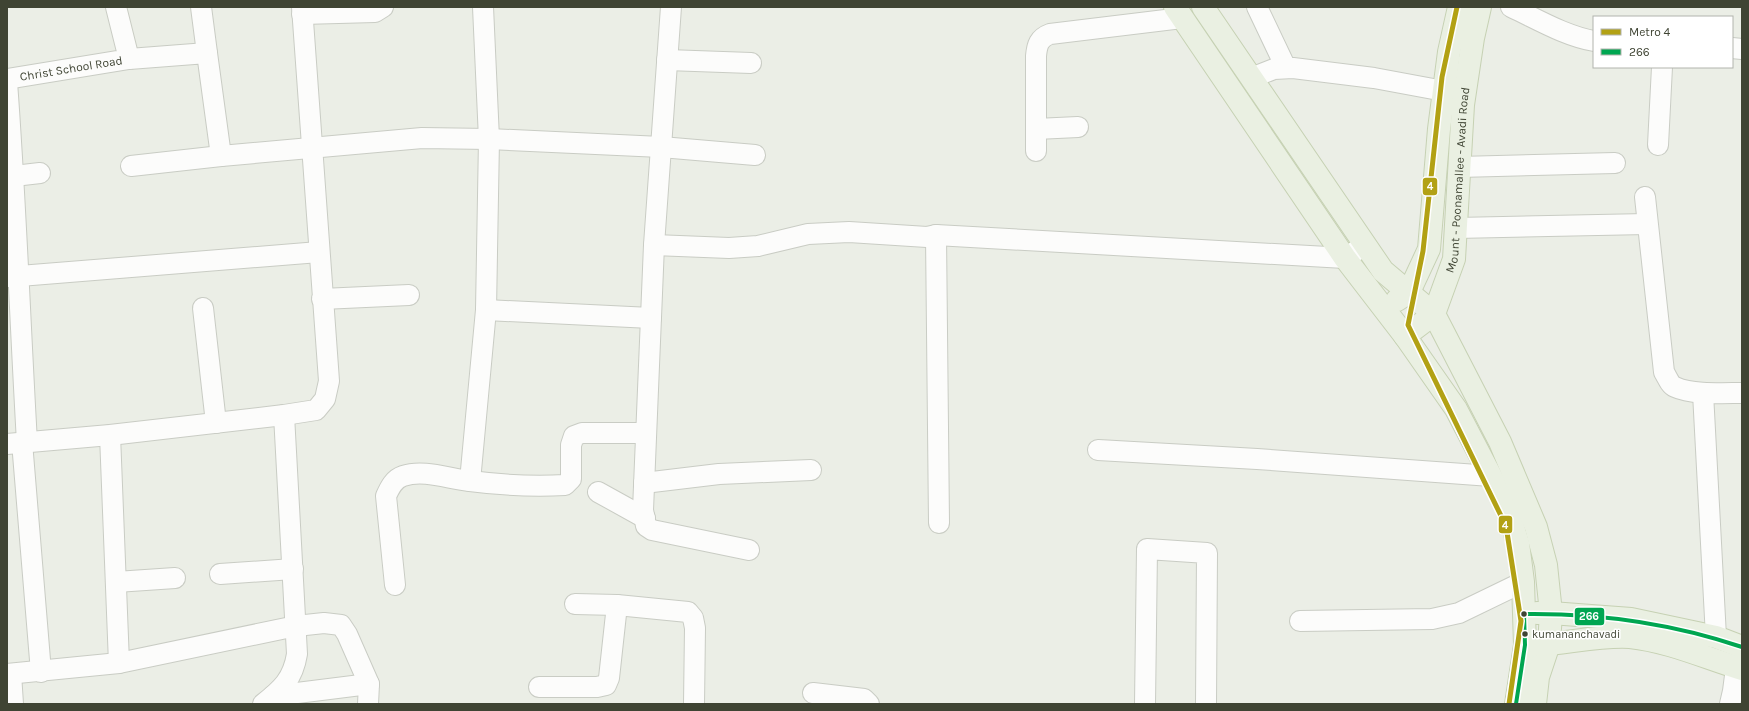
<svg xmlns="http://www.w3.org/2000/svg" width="1749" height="711" font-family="Karla,sans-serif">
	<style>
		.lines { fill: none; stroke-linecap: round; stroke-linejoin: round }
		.minor-casing { stroke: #c9ccc4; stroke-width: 22 }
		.major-casing { stroke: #c6d1b3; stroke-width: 24 }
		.minor { stroke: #fcfcfb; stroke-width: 20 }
		.major { stroke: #eaf0e2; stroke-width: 22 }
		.bus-1-casing { stroke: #fff; stroke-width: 7 }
		.bus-1 { stroke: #00a651; stroke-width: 4 }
		.metro-1-casing { stroke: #fff; stroke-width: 8 }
		.metro-1 { stroke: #b2a114; stroke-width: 5 }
		.bus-dot { fill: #3f4433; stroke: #fff; stroke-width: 1.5 }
		.labels { text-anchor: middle; stroke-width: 3; stroke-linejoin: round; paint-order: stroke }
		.bus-label { font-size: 11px; fill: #3f4433; stroke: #fff; text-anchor: start }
		.street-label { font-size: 12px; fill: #3f4433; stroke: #fff }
		.line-badge { stroke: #fff; stroke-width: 1.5 }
		.badge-label { font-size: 11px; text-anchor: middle; font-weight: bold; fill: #fff }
	</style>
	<rect width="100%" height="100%" fill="#ebeee6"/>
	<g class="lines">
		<defs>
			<g id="minor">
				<polyline points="201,7 207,53"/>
				<polyline points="671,7 654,245 643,510 646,526 652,530 749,550"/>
				<polyline points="1257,7 1286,68"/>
				<path d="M1511 7C1537 19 1565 36 1594 41"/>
				<polyline points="302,14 375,12 383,7"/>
				<polyline points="1732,48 1742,49"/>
				<polyline points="129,59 207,53 221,156"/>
				<polyline points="667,60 751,63"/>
				<polyline points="1251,78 1274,69 1293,68 1374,78 1444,91"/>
				<path id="s1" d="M7 79 129 59 116 7"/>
				<path d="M7 82C16 202 20 322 27 442"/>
				<polyline points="1036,129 1078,127"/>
				<polyline points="1658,145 1662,67"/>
				<path d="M1036 151V56C1037 45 1039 38 1050 34L1182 18"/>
				<polyline points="131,166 221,156 422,138 489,139 661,147 755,155"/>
				<polyline points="1459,167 1615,163"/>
				<polyline points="14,176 40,173"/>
				<path d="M1645 197 1664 372C1667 377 1670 385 1675 387 1692 395 1724 393 1742 393"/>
				<polyline points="1456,228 1647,224"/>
				<polyline points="936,235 939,523"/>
				<polyline points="654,245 729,248 758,246 808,234 849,232 927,237 936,235 1345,258 1365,245"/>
				<polyline points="7,277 319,252"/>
				<polyline points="322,299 409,295"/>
				<polyline points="203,308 216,423"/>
				<polyline points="486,310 651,318"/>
				<polyline points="1703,393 1716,637"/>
				<polyline points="110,435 119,663"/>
				<polyline points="22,442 41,672"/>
				<polyline points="7,444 110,435 284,415 316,410 325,399 329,381 302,7"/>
				<polyline points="1098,450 1257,459 1491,476"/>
				<polyline points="470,481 486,310 489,139 483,7"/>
				<polyline points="644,483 719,474 811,470"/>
				<polyline points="598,492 645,518"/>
				<polyline points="220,574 293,569"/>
				<polyline points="116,582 175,578"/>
				<path d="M395 585 386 496C390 487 394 479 403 476 424 469 449 479 470 481 501 485 533 487 565 485L571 479V445L574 436 582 433H646"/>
				<polyline points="575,604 617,605 688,612 693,618 695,628 694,704"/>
				<polyline points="1300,621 1432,619 1459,613 1523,582"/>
				<polyline points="7,674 119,663 296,626 324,623 341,625 347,634 369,684 368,704"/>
				<polyline points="11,674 13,704"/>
				<polyline points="539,687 597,687 606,685 609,678 617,605"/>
				<polyline points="813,693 864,699 869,704"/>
				<polyline points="273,696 369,684"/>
				<path d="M263 704C282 689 293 679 297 654L284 415"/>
				<polyline points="1145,704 1147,549 1207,553 1206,704"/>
				<polyline points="1730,704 1733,691 1736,668"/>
			</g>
			<g id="major">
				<polyline points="1175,7 1345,258 1405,336 1456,409 1506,505 1518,543 1523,582 1525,645 1516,704"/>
				<polyline points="1203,7 1383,271 1434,314 1500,442 1536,527 1546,565 1551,613 1549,644 1538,677 1535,704"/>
				<polyline points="1397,300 1409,292 1429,249 1439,129 1449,52 1459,7"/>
				<path id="s2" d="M1405 336 1434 314 1454 259 1463 105 1473 38 1480 7"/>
				<polyline points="1537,613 1551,613 1631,619 1716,637 1742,647"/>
				<path d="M1534 645C1566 644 1598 635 1630 637 1668 641 1706 658 1742 669"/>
			</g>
		</defs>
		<use href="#minor" class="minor-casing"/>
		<use href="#major" class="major-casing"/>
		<use href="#minor" class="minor"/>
		<use href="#major" class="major"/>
		<defs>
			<path id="bus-1" d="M1516 704 1525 645 1524 614C1599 613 1671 623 1742 647"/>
		</defs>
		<use href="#bus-1" class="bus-1-casing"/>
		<use href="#bus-1" class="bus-1"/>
		<defs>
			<polyline id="metro-1" points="1457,7 1442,77 1423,251 1408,325 1506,526 1521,621 1509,704"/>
		</defs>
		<use href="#metro-1" class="metro-1-casing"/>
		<use href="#metro-1" class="metro-1"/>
	</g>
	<g class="bus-dot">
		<circle cx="1524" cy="614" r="3.5"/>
		<circle cx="1525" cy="634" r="3.5"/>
	</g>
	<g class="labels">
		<g class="bus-label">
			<text x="1532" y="638">kumananchavadi</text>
		</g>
		<g class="street-label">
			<text dy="4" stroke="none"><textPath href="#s1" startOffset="65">Christ School Road</textPath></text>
			<text dy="4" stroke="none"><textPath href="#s2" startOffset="174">Mount - Poonamallee - Avadi Road</textPath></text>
		</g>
	</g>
	<g class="line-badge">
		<rect x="1422" y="177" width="16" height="19" rx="4" fill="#b2a114"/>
		<rect x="1498" y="515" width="15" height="19" rx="4" fill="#b2a114"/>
		<rect x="1574" y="607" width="31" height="19" rx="4" fill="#00a651"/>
	</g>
	<g class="badge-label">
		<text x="1430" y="190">4</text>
		<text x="1505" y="529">4</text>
		<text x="1589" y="620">266</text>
	</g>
	<rect width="1749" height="711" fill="none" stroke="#3f4433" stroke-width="16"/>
	<rect x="1593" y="16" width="140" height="52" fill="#ffffff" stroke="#b2b4ad"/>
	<rect x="1601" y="29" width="20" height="6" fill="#b2a114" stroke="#b2b4ad"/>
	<text x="1629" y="36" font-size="12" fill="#3f4433">Metro 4</text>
	<rect x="1601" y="49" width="20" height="6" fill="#00a651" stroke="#b2b4ad"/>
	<text x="1629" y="56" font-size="12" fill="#3f4433">266</text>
</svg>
